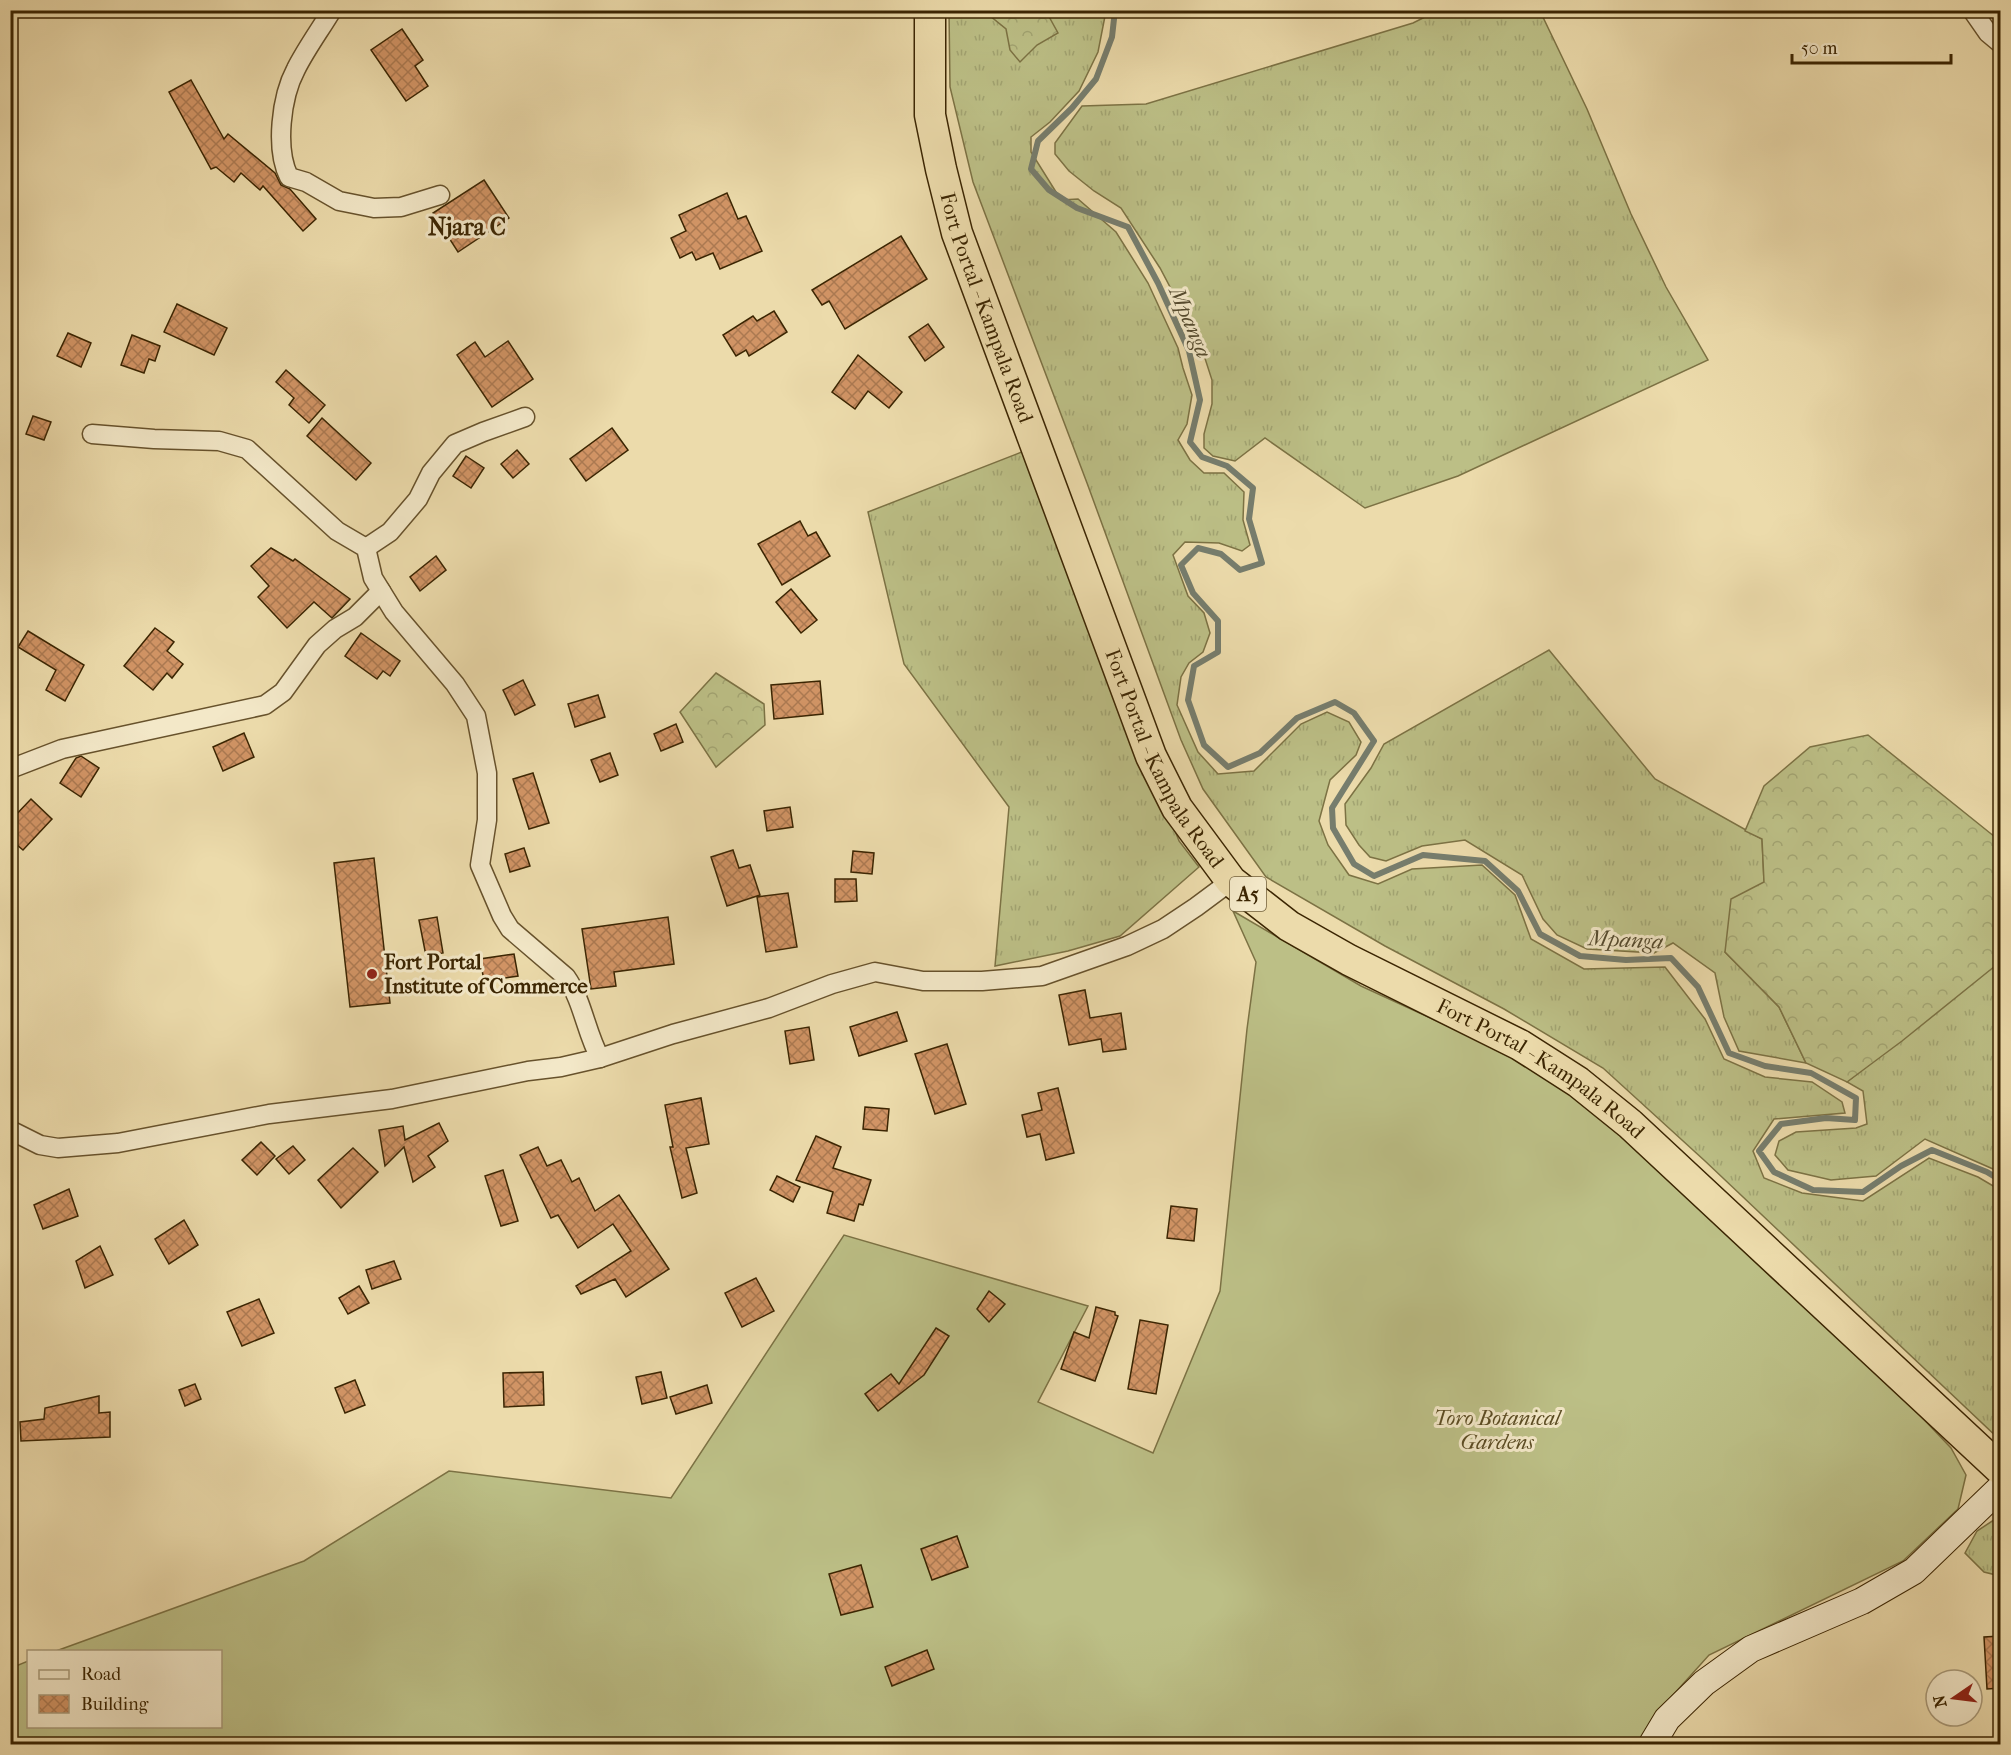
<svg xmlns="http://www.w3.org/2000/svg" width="2011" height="1755" font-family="'IM FELL French Canon',serif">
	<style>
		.grass { fill: url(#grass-tufts); stroke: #7c7244; stroke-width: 1.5 }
		.forest { fill: url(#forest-crowns); stroke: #7c7244; stroke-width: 1.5 }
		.garden { fill: #bcbf86; stroke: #7c7244; stroke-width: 1.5 }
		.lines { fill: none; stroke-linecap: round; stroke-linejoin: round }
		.stream { stroke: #767d6d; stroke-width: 6 }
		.building { fill: url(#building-cross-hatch); stroke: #3b2502; stroke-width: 1.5 }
		.minor-casing { stroke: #67522c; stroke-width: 21 }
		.secondary-casing { stroke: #3b2502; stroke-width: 28 }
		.trunk-casing { stroke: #3b2502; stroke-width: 33 }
		.minor { stroke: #f3e8c8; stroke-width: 18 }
		.secondary { stroke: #f3e8c8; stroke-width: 26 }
		.trunk { stroke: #ecdbab; stroke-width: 30 }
		.poi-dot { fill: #8f2418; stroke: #f3e8c8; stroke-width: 2 }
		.labels { text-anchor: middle; stroke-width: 6; stroke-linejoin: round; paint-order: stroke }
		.shield { fill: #f3e8c8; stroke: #72603d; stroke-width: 1.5 }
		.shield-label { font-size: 20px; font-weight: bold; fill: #3b2502 }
		.street-label { font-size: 21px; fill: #3b2502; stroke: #f3e8c8 }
		.poi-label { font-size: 21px; font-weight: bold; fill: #3b2502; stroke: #f3e8c8; text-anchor: start }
		.park-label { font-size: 21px; font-style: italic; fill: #5b4c23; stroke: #f3e8c8 }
		.water-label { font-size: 22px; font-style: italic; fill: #544a2e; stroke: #f3e8c8 }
		.quarter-label { font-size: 24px; font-weight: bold; fill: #3b2502; stroke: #f3e8c8 }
	</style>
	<defs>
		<pattern id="grass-tufts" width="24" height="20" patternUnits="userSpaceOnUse" patternTransform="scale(1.5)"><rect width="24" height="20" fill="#bcbf86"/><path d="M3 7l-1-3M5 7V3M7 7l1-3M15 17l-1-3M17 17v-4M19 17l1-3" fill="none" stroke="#a2a472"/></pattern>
		<pattern id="forest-crowns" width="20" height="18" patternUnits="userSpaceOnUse" patternTransform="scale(1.5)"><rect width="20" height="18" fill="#bcbf86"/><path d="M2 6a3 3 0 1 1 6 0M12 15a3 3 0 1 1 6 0" fill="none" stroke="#a2a472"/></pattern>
		<pattern id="building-cross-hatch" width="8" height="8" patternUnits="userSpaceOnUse" patternTransform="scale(1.5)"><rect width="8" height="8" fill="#d19465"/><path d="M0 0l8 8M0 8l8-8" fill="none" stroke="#ab7951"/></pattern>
	</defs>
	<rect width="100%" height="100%" fill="#ecdbab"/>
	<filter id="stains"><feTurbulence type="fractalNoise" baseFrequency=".00333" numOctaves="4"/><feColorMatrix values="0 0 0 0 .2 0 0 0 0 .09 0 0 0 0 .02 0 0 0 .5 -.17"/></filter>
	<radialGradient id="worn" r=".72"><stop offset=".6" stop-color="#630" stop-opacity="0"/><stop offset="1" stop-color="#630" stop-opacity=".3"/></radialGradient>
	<g class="grass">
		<polygon points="949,11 1106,11 1098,52 1079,91 1050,122 1031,137 1031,152 1061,200 1078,199 1116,232 1148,283 1178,348 1183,368 1192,395 1187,424 1178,440 1190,460 1204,473 1224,473 1244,492 1243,520 1250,545 1242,551 1219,543 1185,542 1173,555 1188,596 1204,613 1210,633 1203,652 1189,663 1181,677 1177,705 1198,752 1218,774 1254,771 1301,724 1327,712 1349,722 1361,742 1356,755 1330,780 1319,821 1328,845 1349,875 1378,884 1412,869 1482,865 1515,895 1531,939 1584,969 1665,967 1705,1019 1724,1059 1765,1077 1812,1082 1842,1102 1845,1113 1774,1119 1753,1151 1764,1178 1802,1193 1863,1201 1929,1158 1978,1177 2000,1190 2000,1440 1705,1161 1603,1068 1504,1009 1385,946 1266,877 1203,789 1181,740 1087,483 973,182 950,87"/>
		<polygon points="1437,11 1540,11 1587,109 1631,214 1666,287 1708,360 1458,476 1365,508 1265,438 1235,461 1213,456 1204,448 1204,434 1212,404 1212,380 1201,346 1160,268 1121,208 1094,191 1069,171 1055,154 1055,143 1082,106 1146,104 1413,23"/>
		<polygon points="1032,448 1068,559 1179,841 1199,867 1120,936 1068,951 995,966 1009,807 904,664 868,512"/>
		<polygon points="1549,650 1655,779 1762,839 1764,882 1725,952 1779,1007 1806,1063 1739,1051 1724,1017 1715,973 1673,943 1654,953 1587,949 1557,935 1543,919 1522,875 1465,840 1422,846 1386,861 1370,857 1359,845 1346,825 1345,804 1371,768 1384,744"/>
		<polygon points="2000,961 2000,1174 1993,1169 1925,1139 1876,1176 1831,1180 1788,1170 1775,1155 1779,1141 1796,1132 1856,1128 1867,1124 1863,1091 1847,1082"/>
		<polygon points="2000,1516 2000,1576 1984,1572 1965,1553 1977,1531"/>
	</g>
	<g class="forest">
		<polygon points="984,11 1048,11 1047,13 1058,33 1037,45 1020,62 1010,50 1006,29"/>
		<polygon points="716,673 764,704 765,725 716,767 680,712"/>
		<polygon points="1868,735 2000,841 2000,962 1902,1041 1847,1082 1806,1063 1779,1007 1725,952 1731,899 1764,882 1762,839 1745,831 1764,786 1810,747"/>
	</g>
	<polygon class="garden" points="1233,911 1361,986 1515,1057 1598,1108 1821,1311 1951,1448 1966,1475 1958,1509 1903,1561 1709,1655 1656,1714 1637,1744 11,1744 11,1668 28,1661 28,1726 220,1726 220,1652 56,1651 304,1561 449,1471 671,1498 844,1235 1088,1306 1038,1402 1153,1453 1220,1291 1247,1029 1256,962"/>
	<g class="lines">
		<polyline class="stream" points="1115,10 1112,37 1096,79 1072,108 1038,141 1031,169 1049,190 1077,208 1128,227 1158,283 1189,351 1200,400 1190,442 1202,457 1227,466 1253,488 1249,519 1262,563 1240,570 1221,554 1198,548 1181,565 1193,593 1218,621 1218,652 1194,666 1188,700 1204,745 1228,767 1260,753 1297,718 1335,702 1354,713 1374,741 1332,808 1333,828 1354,864 1374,876 1423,855 1485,861 1518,891 1540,934 1580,956 1626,960 1671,958 1698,987 1729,1053 1765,1066 1811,1073 1856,1098 1855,1120 1826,1118 1781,1124 1759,1151 1774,1172 1813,1190 1863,1192 1901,1166 1932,1150 1987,1172 2000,1180"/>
	</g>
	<g class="building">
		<polygon points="402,29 423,60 415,66 428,86 406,101 371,50"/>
		<polygon points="191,80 224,139 228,134 275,173 281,185 290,189 316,219 303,231 263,186 260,190 241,173 234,182 216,167 211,169 169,92"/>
		<polygon points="484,180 509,218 458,252 433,213"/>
		<polygon points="727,193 738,219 746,216 762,251 720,269 713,253 696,260 692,252 680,258 671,238 686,231 679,215"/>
		<polygon points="901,236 927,279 845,329 829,301 822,305 812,290"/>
		<polygon points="177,304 227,328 214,355 164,332"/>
		<polygon points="774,311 787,332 749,356 746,350 736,356 723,335 753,316 757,321"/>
		<polygon points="928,324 944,347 925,361 909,337"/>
		<polygon points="68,333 91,343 81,367 57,356"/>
		<polygon points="132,335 160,346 155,361 149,359 144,373 121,365"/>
		<polygon points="508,341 533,379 492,407 457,355 475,342 485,357"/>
		<polygon points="858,355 902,392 889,408 868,391 855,409 832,392"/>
		<polygon points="286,370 325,405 309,423 289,405 294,398 276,382"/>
		<polygon points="33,416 51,422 44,440 26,434"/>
		<polygon points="322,418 371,463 356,480 307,436"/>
		<polygon points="612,428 628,450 586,481 570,459"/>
		<polygon points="517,450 529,464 513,478 501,464"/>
		<polygon points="466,456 484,468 471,488 453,476"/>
		<polygon points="800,521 808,536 816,532 830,556 782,585 758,544"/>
		<polygon points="271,548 293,561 295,559 350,599 332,618 314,602 287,628 258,597 269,586 251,566"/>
		<polygon points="436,556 446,570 420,591 410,577"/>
		<polygon points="791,589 817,620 801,633 776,602"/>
		<polygon points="155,628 174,642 167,651 183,664 172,678 167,673 153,690 124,666"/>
		<polygon points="28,631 84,665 65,701 46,690 56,670 18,647"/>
		<polygon points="361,633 400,661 390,676 383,671 377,679 345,656"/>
		<polygon points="523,680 535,705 515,715 503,690"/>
		<polygon points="820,681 823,714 774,719 771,685"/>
		<polygon points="598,695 605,717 575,727 568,704"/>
		<polygon points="676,724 683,742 661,751 654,734"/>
		<polygon points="244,733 254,757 223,771 213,747"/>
		<polygon points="610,753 618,775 600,782 591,760"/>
		<polygon points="81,756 99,768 81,797 60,783 76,758"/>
		<polygon points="533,773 549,823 529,829 513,779"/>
		<polygon points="31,799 52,819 23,850 10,839 10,821"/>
		<polygon points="790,807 793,827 767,831 764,811"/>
		<polygon points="524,848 530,866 510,872 505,854"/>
		<polygon points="733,850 739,868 750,865 760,895 727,906 711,857"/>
		<polygon points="853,851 874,853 872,874 851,872"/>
		<polygon points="374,858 390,1003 350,1007 334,863"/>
		<polygon points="835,879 856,879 857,901 835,902"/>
		<polygon points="788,893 797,947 766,952 757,897"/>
		<polygon points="437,917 443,953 426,956 419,920"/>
		<polygon points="668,917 674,964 614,972 616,986 591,989 582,929"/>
		<polygon points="514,954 518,976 484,981 480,959"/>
		<polygon points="1085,990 1090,1018 1121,1013 1126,1049 1103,1052 1101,1039 1069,1045 1059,995"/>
		<polygon points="897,1012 907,1041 859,1056 850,1027"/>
		<polygon points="809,1027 814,1060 790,1064 785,1031"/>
		<polygon points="947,1044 966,1104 935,1114 915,1054"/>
		<polygon points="1058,1088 1074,1153 1046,1160 1040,1134 1027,1137 1022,1115 1042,1110 1038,1093"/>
		<polygon points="701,1098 709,1144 686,1148 697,1193 682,1198 670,1147 673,1147 665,1105"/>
		<polygon points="865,1107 889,1109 887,1131 863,1129"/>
		<polygon points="439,1123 448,1141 428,1156 435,1167 413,1182 404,1147 385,1166 379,1130 403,1126 405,1140"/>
		<polygon points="816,1136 841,1147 833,1168 871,1180 863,1205 859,1204 854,1221 827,1213 833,1192 796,1180"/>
		<polygon points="261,1142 275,1156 257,1175 242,1160"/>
		<polygon points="293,1146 305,1160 289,1174 276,1159"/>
		<polygon points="538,1147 547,1166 561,1160 572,1182 579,1178 595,1211 619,1195 669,1269 626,1297 615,1279 581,1294 576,1286 631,1251 613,1224 578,1248 558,1215 551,1218 520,1155"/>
		<polygon points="353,1148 378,1172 341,1208 318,1180"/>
		<polygon points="503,1170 518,1221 501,1226 485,1176"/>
		<polygon points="777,1176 800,1187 793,1202 770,1190"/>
		<polygon points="69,1189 78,1216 43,1229 34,1205"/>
		<polygon points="1171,1206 1197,1209 1194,1241 1167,1238"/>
		<polygon points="184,1220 198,1245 169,1264 155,1239"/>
		<polygon points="100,1246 113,1275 85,1288 76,1261"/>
		<polygon points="394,1261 401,1279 372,1289 366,1270"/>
		<polygon points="756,1278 774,1311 742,1327 725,1293"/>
		<polygon points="359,1286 369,1303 348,1314 339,1298"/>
		<polygon points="989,1291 1005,1304 989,1322 977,1309"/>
		<polygon points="259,1299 274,1333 242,1346 227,1312"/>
		<polygon points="1096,1307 1115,1312 1115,1315 1118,1316 1095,1381 1061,1369 1074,1332 1089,1338"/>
		<polygon points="1140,1320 1168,1325 1156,1394 1128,1389"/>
		<polygon points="936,1328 949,1336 924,1375 878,1411 865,1394 891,1374 899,1384"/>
		<polygon points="543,1372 544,1405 504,1407 503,1373"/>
		<polygon points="661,1372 667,1398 642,1404 636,1377"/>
		<polygon points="355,1380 365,1405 345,1413 335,1388"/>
		<polygon points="195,1384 201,1399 185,1406 179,1390"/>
		<polygon points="707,1385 712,1403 676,1414 670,1397"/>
		<polygon points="99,1396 99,1413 110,1412 110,1437 21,1441 20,1422 44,1419 45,1408"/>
		<polygon points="957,1536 968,1567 932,1580 921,1549"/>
		<polygon points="861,1565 873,1607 841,1615 829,1574"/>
		<polygon points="2001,1636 2001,1688 1987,1689 1984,1637"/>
		<polygon points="927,1650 934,1669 892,1686 885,1667"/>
	</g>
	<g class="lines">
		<defs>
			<g id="minor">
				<path d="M332 10C320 30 306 49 296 69 281 97 275 149 289 177L306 182 339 201 374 208 401 207 440 195"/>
				<polyline points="1972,10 1988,33 2000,43"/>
				<path d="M92 434 154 439 219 441 247 449 337 531 366 548 373 578 394 612 455 684 476 716 487 773V820L480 865 502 916 510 929 566 977C583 1001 586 1033 600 1058"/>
				<polyline points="366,548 390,532 418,499 431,473 455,444 483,432 525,417"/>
				<polyline points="10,769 62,749 265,705 283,692 317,645 335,629 355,617 381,591"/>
				<polyline points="10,1130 40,1145 58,1148 118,1143 269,1114 392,1099 528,1071 561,1067 600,1058 673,1034 769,1008 832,984 875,972 923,981 982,981 1042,976 1127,946 1163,929 1196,907 1231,881"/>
			</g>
			<polyline id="secondary" points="1652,1744 1667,1719 1704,1683 1751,1649 1862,1601 1914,1571 2000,1488"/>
			<g id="trunk">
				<path id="s1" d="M930 10V115L941 169 957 233 1151 756 1177 808 1231 881 1289 926 1349 960 1520 1045 1578 1082 1630 1124 2000 1469"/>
			</g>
		</defs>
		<use href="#minor" class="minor-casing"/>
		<use href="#secondary" class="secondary-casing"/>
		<use href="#trunk" class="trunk-casing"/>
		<use href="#minor" class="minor"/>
		<use href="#secondary" class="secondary"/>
		<use href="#trunk" class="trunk"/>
	</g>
	<circle class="poi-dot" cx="372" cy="974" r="6"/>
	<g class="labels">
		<rect class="shield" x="1230" y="877" width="36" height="34" rx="4.5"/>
		<g class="shield-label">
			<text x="1248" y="901">A5</text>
		</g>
		<g class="street-label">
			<text dy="7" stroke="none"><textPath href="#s1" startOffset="306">Fort Portal - Kampala Road</textPath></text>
			<text dy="7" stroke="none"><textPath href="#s1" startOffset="792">Fort Portal - Kampala Road</textPath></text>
			<text dy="7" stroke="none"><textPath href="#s1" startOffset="1296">Fort Portal - Kampala Road</textPath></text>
		</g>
		<g class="poi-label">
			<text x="384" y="969">Fort Portal<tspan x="384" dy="24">Institute of Commerce</tspan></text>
		</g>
		<g class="park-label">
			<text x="1497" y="1425">Toro Botanical<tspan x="1497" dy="24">Gardens</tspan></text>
		</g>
		<g class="water-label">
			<text transform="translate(1191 322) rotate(67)" y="8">Mpanga</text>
			<text transform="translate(1626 939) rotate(3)" y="8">Mpanga</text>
		</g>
		<g class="quarter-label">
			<text x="467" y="235">Njara C</text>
		</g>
	</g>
	<rect width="2011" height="1755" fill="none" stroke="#ecdbab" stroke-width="36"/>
	<rect x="12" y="12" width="1987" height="1731" fill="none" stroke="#3b2502" stroke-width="3"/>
	<rect x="18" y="18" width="1975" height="1719" fill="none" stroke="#3b2502" stroke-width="1.5"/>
	<rect x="27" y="1650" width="195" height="78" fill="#f3e8c8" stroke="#a99a79" stroke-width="1.5"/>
	<rect x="39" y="1670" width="30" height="9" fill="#f3e8c8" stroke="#a99a79" stroke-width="1.5"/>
	<text x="81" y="1680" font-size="18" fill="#3b2502">Road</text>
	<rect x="39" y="1695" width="30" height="18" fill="url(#building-cross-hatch)" stroke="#a99a79" stroke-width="1.5"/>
	<text x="81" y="1710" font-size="18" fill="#3b2502">Building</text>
	<g transform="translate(1954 1698) rotate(256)"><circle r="28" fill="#f3e8c8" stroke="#a99a79" stroke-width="1.5"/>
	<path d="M0-4.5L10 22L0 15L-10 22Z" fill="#8f2418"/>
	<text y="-9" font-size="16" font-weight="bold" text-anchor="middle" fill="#3b2502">N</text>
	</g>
	<path d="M1792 54v9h159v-9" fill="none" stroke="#3b2502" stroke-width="3"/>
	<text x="1801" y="54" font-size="18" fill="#3b2502" stroke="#f3e8c8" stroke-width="4.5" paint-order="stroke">50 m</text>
	<rect width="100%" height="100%" filter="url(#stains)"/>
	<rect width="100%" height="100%" fill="url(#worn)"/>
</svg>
